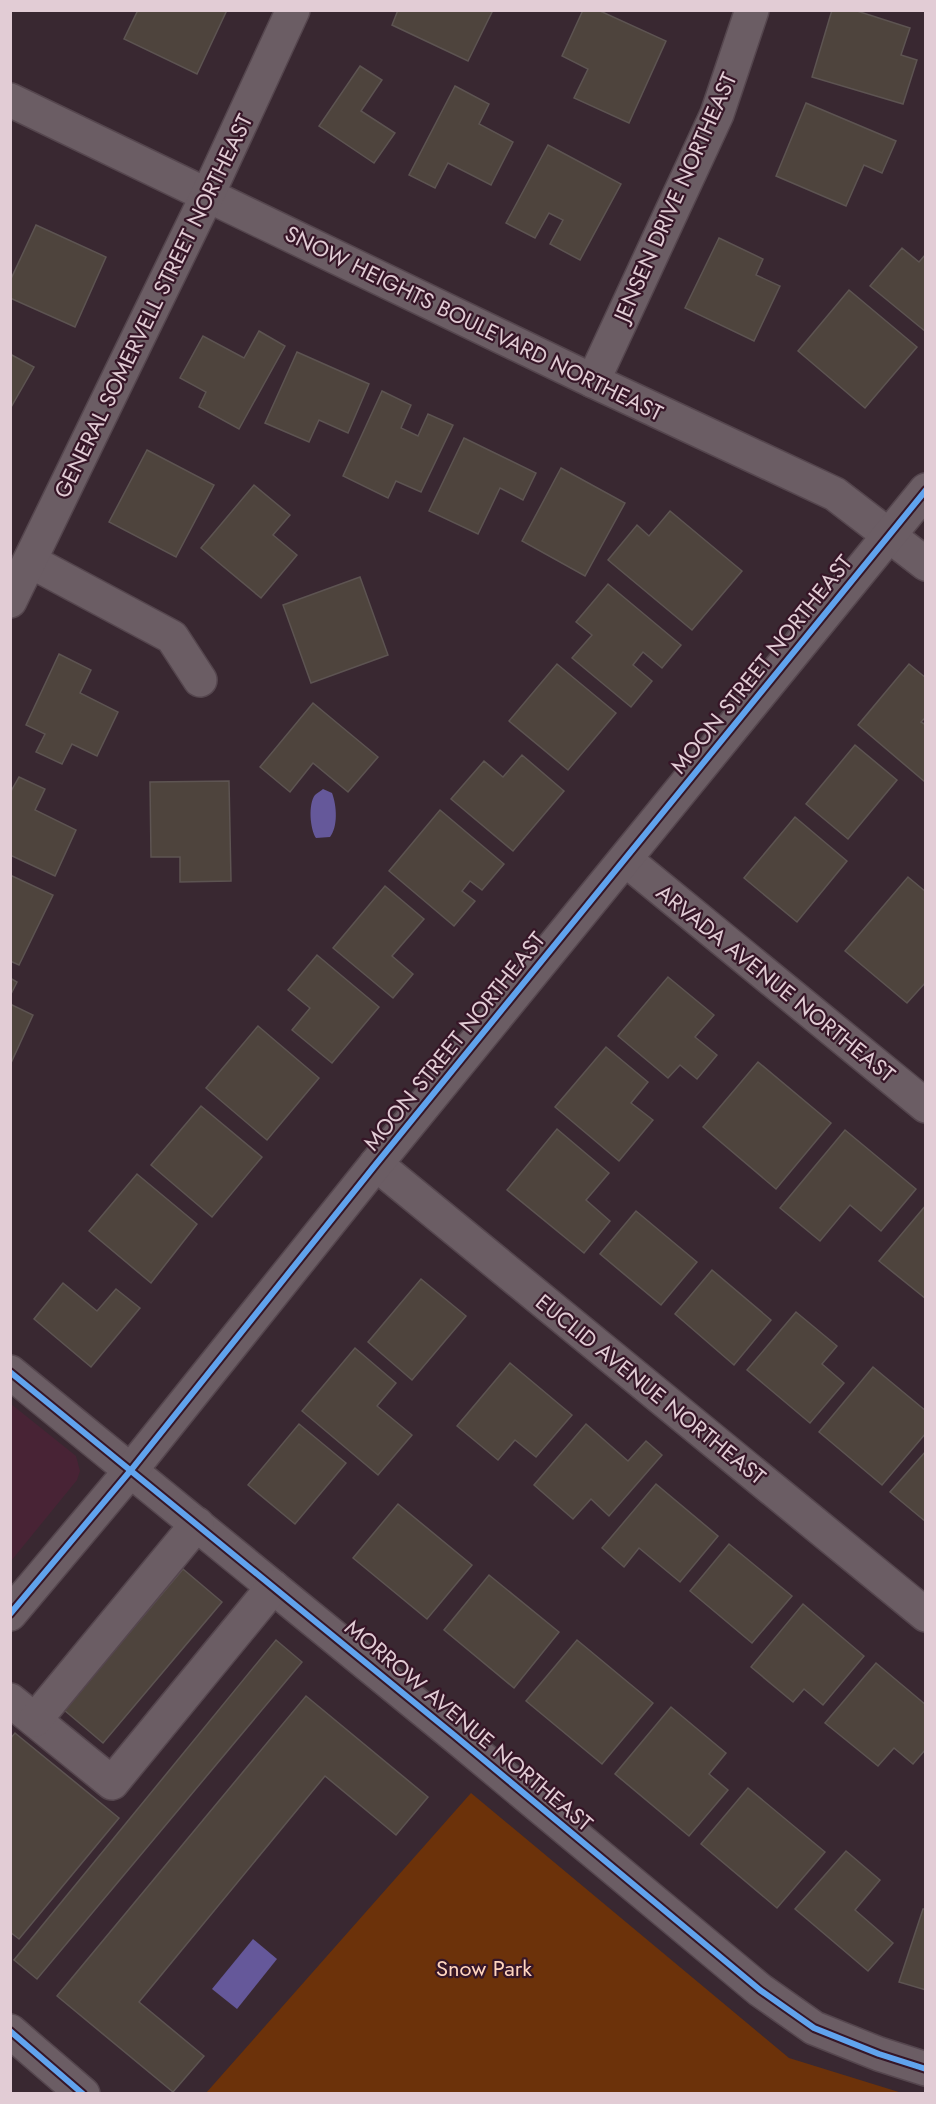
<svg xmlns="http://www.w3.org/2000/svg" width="936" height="2104" font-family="Jost,sans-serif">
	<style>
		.built { fill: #482335 }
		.green { fill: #6c320a }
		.water { fill: #65589a }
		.building { fill: #4e443d; stroke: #5d5452; stroke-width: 1.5 }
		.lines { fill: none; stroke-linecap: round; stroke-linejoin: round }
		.minor-casing { stroke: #55464e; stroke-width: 36 }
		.minor { stroke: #6b5d64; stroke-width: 33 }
		.cycleway-casing { stroke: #361627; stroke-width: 10 }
		.cycleway { stroke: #60a3ed; stroke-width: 6 }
		.labels { text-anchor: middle; stroke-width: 4.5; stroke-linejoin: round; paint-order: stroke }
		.street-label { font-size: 22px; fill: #e2ccd5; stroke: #361627 }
		.park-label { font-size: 22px; fill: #ffd5be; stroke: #361627 }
	</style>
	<rect width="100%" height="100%" fill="#392831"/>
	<polygon class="built" points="11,1404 76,1456 80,1471 77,1480 11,1561"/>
	<polygon class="green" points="471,1793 789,2058 902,2093 206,2093"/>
	<g class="water">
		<path d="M323 789 332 793C337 806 338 827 330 837L316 838C310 829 308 804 315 795 317 793 321 791 323 789Z"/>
		<polygon points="253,1939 277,1959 237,2009 212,1989"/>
	</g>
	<g class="building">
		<polygon points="138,10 227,10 197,74 124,39"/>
		<polygon points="398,10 493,10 468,61 392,25"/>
		<polygon points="583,10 598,10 666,41 629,123 574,98 588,69 562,56"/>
		<polygon points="832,10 854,10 910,28 901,55 917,60 903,104 812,77"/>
		<polygon points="360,66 382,80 361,111 395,133 374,163 319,126"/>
		<polygon points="455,86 489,104 479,124 513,142 491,185 448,163 435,188 409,175"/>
		<polygon points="806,103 896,141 882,173 864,165 846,206 776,176"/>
		<polygon points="548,145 621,184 580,260 550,244 563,220 549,213 535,238 506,223"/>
		<polygon points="36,225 106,257 75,327 10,298 10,281"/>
		<polygon points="719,238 763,259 756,275 780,286 754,341 685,308"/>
		<polygon points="902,248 919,262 926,254 926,332 870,286"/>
		<polygon points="849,290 917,347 865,408 798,351"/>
		<polygon points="259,331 285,346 239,429 199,407 206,392 180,378 203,336 244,358"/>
		<polygon points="297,352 369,384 348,433 319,420 309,442 265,423"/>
		<polygon points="10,354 34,367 10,409"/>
		<polygon points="382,391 411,405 401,428 418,436 428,414 453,425 421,492 396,481 388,498 343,476"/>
		<polygon points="464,438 536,473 523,500 500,488 478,534 429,511"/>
		<polygon points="147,450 214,485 176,557 109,522"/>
		<polygon points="561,468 625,503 585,576 522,541"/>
		<polygon points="254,485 290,515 273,535 297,555 261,598 201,548"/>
		<polygon points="670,511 742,571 692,630 608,560 637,525 649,536"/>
		<polygon points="360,577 388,655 311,683 283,605"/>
		<polygon points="608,584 681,645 662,668 643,652 633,665 652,681 631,707 572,658 592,635 576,622"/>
		<polygon points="59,654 91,670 80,693 118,712 97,756 72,744 62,764 36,752 45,734 26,725"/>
		<polygon points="557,664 616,713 568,770 509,721"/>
		<polygon points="909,664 926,678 926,717 921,722 926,725 925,782 858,725"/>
		<polygon points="313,703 378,757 348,792 313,763 290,792 260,767"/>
		<polygon points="855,745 897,780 848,839 806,804"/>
		<polygon points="522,755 564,791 513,851 451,799 484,761 503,777"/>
		<polygon points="19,777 45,789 35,810 76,830 55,876 10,855 10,793"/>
		<polygon points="229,781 231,881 180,882 180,857 151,857 150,782"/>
		<polygon points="440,810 504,864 482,890 470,881 462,891 475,901 454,926 389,871"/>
		<polygon points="795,817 847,861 797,922 744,878"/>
		<polygon points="10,875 53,895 19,965 10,961"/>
		<polygon points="908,877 926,892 926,982 907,1003 845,951"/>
		<polygon points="385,886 424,919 392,956 413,974 393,998 333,948"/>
		<polygon points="317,955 379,1007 332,1063 292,1030 310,1008 288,990"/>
		<polygon points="668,977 714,1015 695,1037 717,1055 697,1079 680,1065 668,1078 618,1036"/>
		<polygon points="10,978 17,982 10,996"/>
		<polygon points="10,1004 33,1015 11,1063 10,1063"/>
		<polygon points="258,1026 319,1078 267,1140 206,1088"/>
		<polygon points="606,1047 648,1082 631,1103 653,1120 619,1161 555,1107"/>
		<polygon points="758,1062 831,1123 776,1189 703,1127"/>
		<polygon points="201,1106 262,1157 212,1217 151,1165"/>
		<polygon points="557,1129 609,1173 586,1200 610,1221 584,1253 507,1190"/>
		<polygon points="845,1130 916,1189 881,1231 850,1205 820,1241 780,1208"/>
		<polygon points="137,1174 197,1224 151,1283 89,1231"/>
		<polygon points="926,1205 926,1299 879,1261"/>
		<polygon points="636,1211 697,1262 661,1305 600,1254"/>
		<polygon points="712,1270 771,1320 734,1365 675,1314"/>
		<polygon points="421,1279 466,1316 412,1380 368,1342"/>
		<polygon points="63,1283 97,1311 116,1289 140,1308 91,1367 34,1319"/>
		<polygon points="796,1312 837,1346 822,1364 844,1383 810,1423 747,1370"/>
		<polygon points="355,1348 396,1383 377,1406 412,1435 378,1475 302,1411"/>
		<polygon points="510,1363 572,1415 536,1457 515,1440 498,1460 457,1426"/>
		<polygon points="873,1367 926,1411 926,1433 882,1485 819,1432"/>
		<polygon points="299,1424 346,1463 295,1524 248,1485"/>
		<polygon points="586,1424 628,1461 646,1441 662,1455 609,1516 591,1499 573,1519 534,1485"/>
		<polygon points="926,1451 926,1522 890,1492"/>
		<polygon points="656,1484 718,1536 680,1582 639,1548 624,1567 602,1548"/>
		<polygon points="398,1504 472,1565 427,1619 353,1558"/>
		<polygon points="729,1544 792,1596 752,1643 690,1591"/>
		<polygon points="183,1569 222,1602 103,1743 64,1710"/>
		<polygon points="489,1575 559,1632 514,1688 444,1630"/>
		<polygon points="803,1604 864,1656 823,1705 804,1689 793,1702 751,1667"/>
		<polygon points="276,1640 302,1662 37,1979 14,1960"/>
		<polygon points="577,1640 653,1703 602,1764 526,1701"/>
		<polygon points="876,1663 926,1705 926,1749 913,1764 894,1748 878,1766 825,1723"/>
		<polygon points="306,1696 428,1797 396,1835 325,1776 139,2002 204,2056 173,2092 57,1996"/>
		<polygon points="671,1707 726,1753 709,1774 728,1790 689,1836 615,1774"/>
		<polygon points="15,1733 119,1818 19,1939 10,1932 10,1739"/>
		<polygon points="748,1788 825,1852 777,1908 701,1844"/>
		<polygon points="846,1851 880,1880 855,1910 893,1943 868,1971 795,1909"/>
		<polygon points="923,1909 926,1909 926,1990 899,1982"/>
	</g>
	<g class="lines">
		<defs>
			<g id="minor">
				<polyline points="10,100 593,381 835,494 926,564"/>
				<polyline points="593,381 717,114 752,10"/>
				<polyline points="30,561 172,637 200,680"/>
				<polyline points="10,601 207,196 293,10"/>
				<polyline points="626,860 926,1106"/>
				<polyline points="376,1164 926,1615"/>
				<polyline points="10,1372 454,1735 760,1990 814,2028 879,2054 926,2069"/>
				<polyline points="10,1614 131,1470 376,1164 926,490"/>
				<polyline points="10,1700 112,1783 273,1587"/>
				<polyline points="35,1720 197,1524"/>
				<polyline points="10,2031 83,2094"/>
			</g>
		</defs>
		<use href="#minor" class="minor-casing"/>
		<use href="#minor" class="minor"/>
		<defs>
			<g id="cycleway">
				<polyline points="10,1372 454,1735 760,1990 814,2028 879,2054 926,2069"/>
				<polyline points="10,1614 131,1470 376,1164 926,490"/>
				<polyline points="10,2031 83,2094"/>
			</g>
		</defs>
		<use href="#cycleway" class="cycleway-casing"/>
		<use href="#cycleway" class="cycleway"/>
	</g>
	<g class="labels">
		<g class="street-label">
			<text transform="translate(675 197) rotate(-66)" y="8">JENSEN DRIVE NORTHEAST</text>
			<text transform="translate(153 306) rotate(-64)" y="8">GENERAL SOMERVELL STREET NORTHEAST</text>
			<text transform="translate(474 323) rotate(26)" y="8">SNOW HEIGHTS BOULEVARD NORTHEAST</text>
			<text transform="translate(761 664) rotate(-51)" y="8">MOON STREET NORTHEAST</text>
			<text transform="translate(776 983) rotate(39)" y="8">ARVADA AVENUE NORTHEAST</text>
			<text transform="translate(454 1041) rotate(-51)" y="8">MOON STREET NORTHEAST</text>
			<text transform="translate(651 1389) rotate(39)" y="8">EUCLID AVENUE NORTHEAST</text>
			<text transform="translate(469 1725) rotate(40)" y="8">MORROW AVENUE NORTHEAST</text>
		</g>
		<g class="park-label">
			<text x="484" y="1976">Snow Park</text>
		</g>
	</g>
	<rect width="936" height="2104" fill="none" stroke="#e2ccd5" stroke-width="24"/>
</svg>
